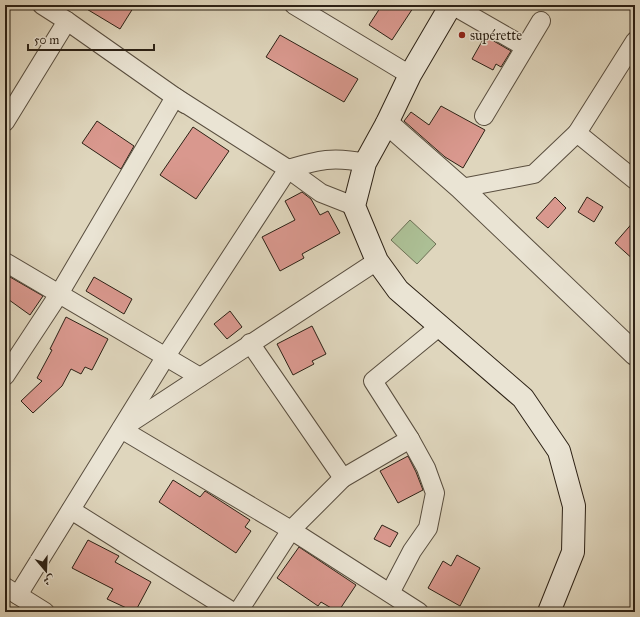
<svg xmlns="http://www.w3.org/2000/svg" width="640" height="617" font-family="'IM FELL Great Primer',Amiri,serif">
	<style>
		.green { fill: #acbf95; stroke: #6c7055 }
		.building { fill: #d9988e; stroke: #2c2115 }
		.lines { fill: none; stroke-linecap: round; stroke-linejoin: round }
		.minor-casing { stroke: #594e3f; stroke-width: 20 }
		.tertiary-casing { stroke: #594e3f; stroke-width: 24 }
		.secondary-casing { stroke: #2c2115; stroke-width: 24 }
		.minor { stroke: #eae4d4; stroke-width: 18 }
		.tertiary { stroke: #eae4d4; stroke-width: 22 }
		.secondary { stroke: #eae4d4; stroke-width: 22 }
		.poi-dot { fill: #8f2418; stroke: #eae4d4; stroke-width: 1.5 }
		.labels { text-anchor: middle; stroke-width: 3; stroke-linejoin: round; paint-order: stroke }
		.poi-label { font-size: 14px; fill: #2c2115; stroke: #eae4d4; text-anchor: start }
	</style>
	<rect width="100%" height="100%" fill="#dfd6bd"/>
	<filter id="stains"><feTurbulence type="fractalNoise" baseFrequency=".005" numOctaves="4"/><feColorMatrix values="0 0 0 0 .2 0 0 0 0 .09 0 0 0 0 .02 0 0 0 .5 -.17"/></filter>
	<radialGradient id="worn" r=".72"><stop offset=".6" stop-color="#630" stop-opacity="0"/><stop offset="1" stop-color="#630" stop-opacity=".3"/></radialGradient>
	<polygon class="green" points="410,220 436,244 417,264 391,240"/>
	<g class="building">
		<polygon points="80,5 135,5 120,29"/>
		<polygon points="382,5 415,5 392,40 369,25"/>
		<polygon points="280,35 358,79 344,102 266,57"/>
		<polygon points="485,36 511,51 501,67 496,64 493,70 472,59"/>
		<polygon points="441,106 485,130 463,168 445,157 404,121 411,112 429,125"/>
		<polygon points="97,121 134,146 121,169 82,143"/>
		<polygon points="193,127 229,151 196,199 160,175"/>
		<polygon points="302,192 311,199 320,215 328,211 340,233 302,254 304,258 280,271 262,237 295,220 285,201"/>
		<polygon points="555,197 566,208 548,228 536,218"/>
		<polygon points="587,197 603,207 594,222 578,212"/>
		<polygon points="635,220 635,261 615,243"/>
		<polygon points="10,277 43,296 30,315 5,297 5,285"/>
		<polygon points="94,277 132,299 124,314 86,291"/>
		<polygon points="230,311 242,327 227,339 214,324"/>
		<polygon points="66,317 108,339 92,370 85,367 81,374 71,369 62,386 33,413 21,401 42,381 37,378 52,350 50,349"/>
		<polygon points="312,326 326,354 312,361 314,364 293,375 277,344"/>
		<polygon points="408,456 416,472 423,490 398,503 380,471"/>
		<polygon points="173,480 200,497 205,491 250,520 245,527 251,531 236,553 159,502"/>
		<polygon points="382,525 398,533 390,547 374,539"/>
		<polygon points="88,540 119,556 115,562 151,582 135,612 107,599 113,589 72,568"/>
		<polygon points="299,547 356,585 338,612 321,602 318,606 277,578"/>
		<polygon points="457,555 480,568 460,606 428,588 443,561 451,566"/>
	</g>
	<g class="lines">
		<defs>
			<g id="minor">
				<polyline points="42,5 67,21 185,104"/>
				<polyline points="294,5 410,75"/>
				<polyline points="452,5 525,47"/>
				<polyline points="484,116 541,21"/>
				<polyline points="5,122 67,21"/>
				<polyline points="577,133 635,41"/>
				<polyline points="461,188 534,174 577,133 635,180"/>
				<polyline points="377,261 121,429 291,530 419,612"/>
				<polyline points="5,262 200,377"/>
				<polyline points="250,343 343,478 410,439 373,381 440,326"/>
				<polyline points="5,376 59,294 175,97 288,169 321,193 354,206"/>
				<polyline points="71,510 233,612"/>
				<polyline points="5,587 45,612"/>
				<polyline points="390,593 412,551 428,528 435,493 426,468 410,439"/>
				<path d="M18 595 166 356 288 169C319 160 333 156 365 163"/>
				<polyline points="238,612 291,530 343,478"/>
			</g>
			<polyline id="tertiary" points="387,123 461,188 635,354"/>
			<polyline id="secondary" points="451,5 410,75 387,123 365,163 354,206 377,261 398,290 523,398 559,451 574,506 573,552 549,612"/>
		</defs>
		<use href="#minor" class="minor-casing"/>
		<use href="#tertiary" class="tertiary-casing"/>
		<use href="#secondary" class="secondary-casing"/>
		<use href="#minor" class="minor"/>
		<use href="#tertiary" class="tertiary"/>
		<use href="#secondary" class="secondary"/>
	</g>
	<circle class="poi-dot" cx="462" cy="35" r="4"/>
	<g class="labels">
		<g class="poi-label">
			<text x="470" y="40">supérette</text>
		</g>
	</g>
	<rect width="640" height="617" fill="none" stroke="#dfd6bd" stroke-width="20"/>
	<rect x="6" y="6" width="628" height="605" fill="none" stroke="#2c2115" stroke-width="2"/>
	<rect x="10" y="10" width="620" height="597" fill="none" stroke="#2c2115"/>
	<g transform="translate(46 571) rotate(161)" stroke="#eae4d4" stroke-width="3" paint-order="stroke">
	<path d="M0-3L7 15L0 10L-7 15Z" fill="#2c2115"/>
	<text y="-6" font-size="11" font-weight="bold" text-anchor="middle" fill="#2c2115">ش</text>
	</g>
	<path d="M28 44v6h126v-6" fill="none" stroke="#2c2115" stroke-width="2"/>
	<text x="34" y="44" font-size="12" fill="#2c2115" stroke="#eae4d4" stroke-width="3" paint-order="stroke">50 m</text>
	<rect width="100%" height="100%" filter="url(#stains)"/>
	<rect width="100%" height="100%" fill="url(#worn)"/>
</svg>
